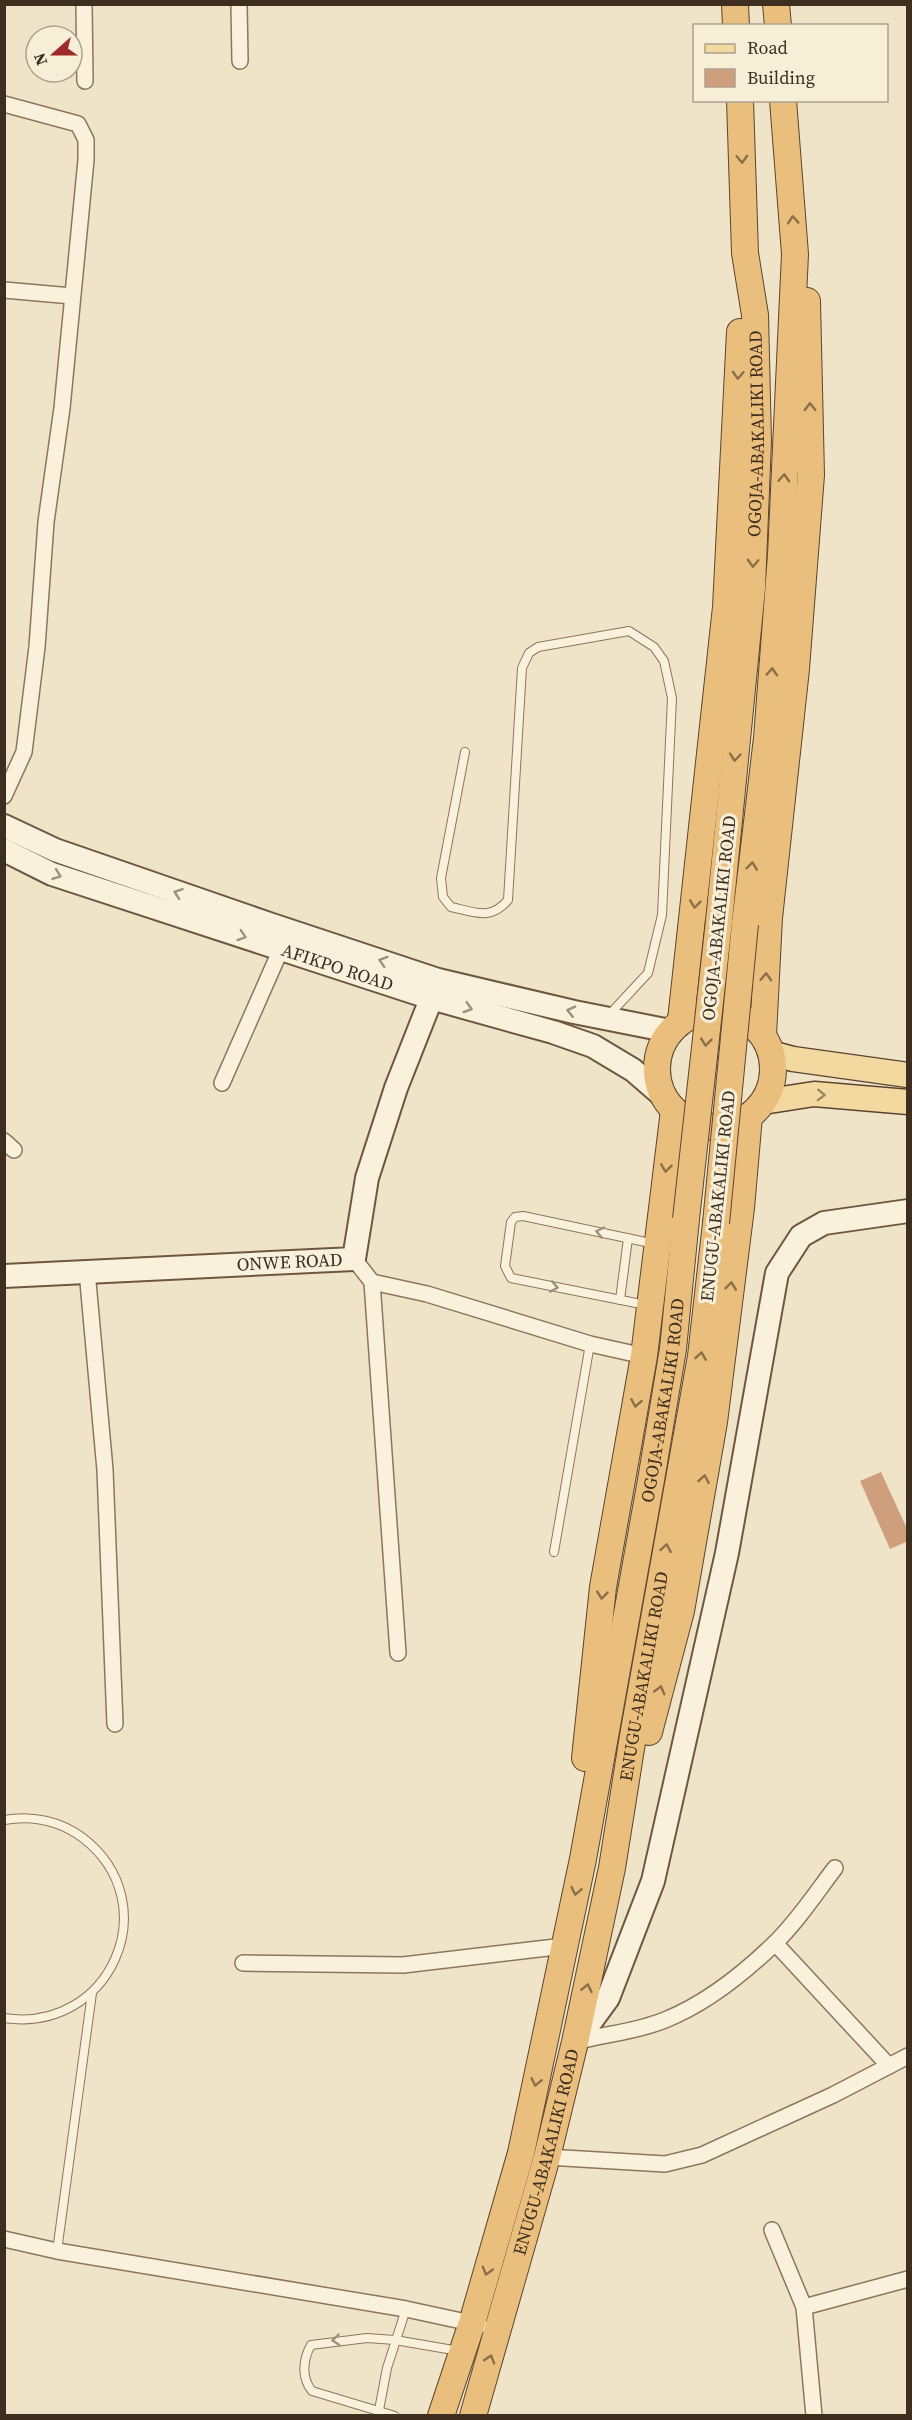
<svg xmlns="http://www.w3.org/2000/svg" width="912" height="2420" font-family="'Source Serif 4',serif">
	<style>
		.building { fill: #cf9f7d }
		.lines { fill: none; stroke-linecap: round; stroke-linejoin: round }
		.service-casing { stroke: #8d765c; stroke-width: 10 }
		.minor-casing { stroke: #8d765c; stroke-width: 18 }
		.secondary-casing { stroke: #6f573f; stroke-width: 26 }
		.primary-casing { stroke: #5b4430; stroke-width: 27 }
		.trunk-casing { stroke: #5b4430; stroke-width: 28 }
		.service { stroke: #faf1dc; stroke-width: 8 }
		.minor { stroke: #faf1dc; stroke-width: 15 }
		.secondary { stroke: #faf1dc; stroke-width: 22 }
		.primary { stroke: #f3d9a0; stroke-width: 24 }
		.trunk { stroke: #eabe7c; stroke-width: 26 }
		.trunk-bridge-casing { stroke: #5b4430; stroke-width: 28; stroke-linecap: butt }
		.trunk-bridge { stroke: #eabe7c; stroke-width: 26 }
		.oneway { stroke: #8b6f49 }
		.oneway2 { stroke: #9c907e }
		.oneway3 { stroke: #988460 }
		.labels { text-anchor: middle; stroke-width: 6; stroke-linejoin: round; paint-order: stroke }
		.street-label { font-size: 18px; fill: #3d2e20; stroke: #f7eed8 }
	</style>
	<rect width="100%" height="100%" fill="#f0e4c8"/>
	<polygon class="building" points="881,1472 908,1531 908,1541 890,1549 860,1481"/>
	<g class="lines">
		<defs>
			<g id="service">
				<path d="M465 752 441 878 443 897 451 907C474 912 491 921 508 900L522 668 529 653 538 647 629 631 654 647 664 661 672 698 662 915 648 973 609 1015"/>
				<polyline points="620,1300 628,1238"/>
				<polyline points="646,1305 511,1278 505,1266 511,1222 515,1217 523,1216 655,1244"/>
				<polyline points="554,1552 590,1344"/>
				<path d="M4 1820C32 1815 60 1821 83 1838 168 1904 110 2034 4 2018"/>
				<polyline points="57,2251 92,1993"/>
				<polyline points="379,2410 387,2368 406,2309"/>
				<path d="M395 2416 312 2391C301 2378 303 2359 311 2345L367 2338 395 2340 459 2351"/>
			</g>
			<g id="minor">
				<polyline points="84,4 85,81"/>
				<polyline points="239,4 240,61"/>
				<polyline points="4,104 78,124 86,140 86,160 62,408 46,522 37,647 24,752 4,796"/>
				<polyline points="4,290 72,296"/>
				<polyline points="222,1083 281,949"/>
				<polyline points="4,1141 14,1150"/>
				<polyline points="354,1259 372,1282 427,1294 590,1344 644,1356"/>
				<polyline points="87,1271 105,1470 115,1724"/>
				<polyline points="372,1282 398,1653"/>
				<polyline points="775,1943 889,2066"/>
				<polyline points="243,1963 403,1965 564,1946"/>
				<path d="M575 2042C605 2034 636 2032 665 2020 705 2004 743 1974 774 1944 797 1922 816 1893 835 1868"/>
				<polyline points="547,2157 665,2164 702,2155 833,2095 908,2056"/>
				<polyline points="772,2230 804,2307 814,2416"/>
				<polyline points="4,2239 57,2251 406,2309 480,2325"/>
				<polyline points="804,2307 908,2279"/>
			</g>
			<g id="secondary">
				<polyline points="4,826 55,850 272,925 438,980 574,1012 670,1031"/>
				<path id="s1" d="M4 850 52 874 431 998 553 1032 593 1046 633 1070 663 1096"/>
				<path id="s2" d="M4 1276 354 1259 367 1178 396 1088 437 984"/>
				<polyline points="576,2042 608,1998 653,1881 727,1553 777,1273 801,1236 824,1223 908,1211"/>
			</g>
			<g id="primary">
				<polyline points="771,1053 793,1059 908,1075"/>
				<polyline points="763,1102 814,1094 908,1102"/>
			</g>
			<g id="trunk">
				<polyline points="735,4 736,26"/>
				<polyline points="776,4 778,26"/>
				<path id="s3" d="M719 921 752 588 758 441 755 315 745 253 740 100"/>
				<polyline points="745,924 767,738 781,555 795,254 783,100"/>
				<circle cx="715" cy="1069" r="58"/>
				<polyline points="681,1020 726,607 740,332"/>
				<polyline points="763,1036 769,918 796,669 811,475 807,301"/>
				<polyline points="649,1732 681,1611 714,1422 741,1208 749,1116"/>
				<polyline points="585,1758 603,1587 644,1356 674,1110"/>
				<path id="s4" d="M441 2416 472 2323 521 2153 583 1859 651 1480 673 1349 686 1219"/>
				<path id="s5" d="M473 2416 547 2157 575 2042 612 1868 633 1736 701 1356 716 1223"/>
			</g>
		</defs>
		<use href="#service" class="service-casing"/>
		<use href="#minor" class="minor-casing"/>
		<use href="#secondary" class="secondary-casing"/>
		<use href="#primary" class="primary-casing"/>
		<use href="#trunk" class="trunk-casing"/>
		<use href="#service" class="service"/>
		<use href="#minor" class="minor"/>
		<use href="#secondary" class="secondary"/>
		<use href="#primary" class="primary"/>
		<use href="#trunk" class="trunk"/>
		<defs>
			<g id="trunk-bridge">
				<polyline points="686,1219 719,921"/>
				<polyline points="716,1223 745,924"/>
			</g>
		</defs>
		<use href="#trunk-bridge" class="trunk-bridge-casing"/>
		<use href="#trunk-bridge" class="trunk-bridge"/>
	</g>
	<defs><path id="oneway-chevron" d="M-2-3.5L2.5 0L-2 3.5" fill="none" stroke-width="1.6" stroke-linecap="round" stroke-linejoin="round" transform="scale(1.5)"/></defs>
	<g class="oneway">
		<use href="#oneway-chevron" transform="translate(742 159) rotate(88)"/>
		<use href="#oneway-chevron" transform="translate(793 220) rotate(-94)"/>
		<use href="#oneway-chevron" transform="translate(738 375) rotate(93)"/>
		<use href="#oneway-chevron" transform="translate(810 407) rotate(-91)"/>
		<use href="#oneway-chevron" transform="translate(784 478) rotate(-87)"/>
		<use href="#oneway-chevron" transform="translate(753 563) rotate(92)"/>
		<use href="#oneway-chevron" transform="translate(772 672) rotate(-86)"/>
		<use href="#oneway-chevron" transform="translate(735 757) rotate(95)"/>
		<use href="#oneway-chevron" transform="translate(752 866) rotate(-83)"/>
		<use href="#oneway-chevron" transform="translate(695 904) rotate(97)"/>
		<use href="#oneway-chevron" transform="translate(766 977) rotate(-87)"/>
		<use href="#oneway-chevron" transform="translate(706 1042) rotate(96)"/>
		<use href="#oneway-chevron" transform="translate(666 1168) rotate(97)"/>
		<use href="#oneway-chevron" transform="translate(731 1286) rotate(-83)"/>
		<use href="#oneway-chevron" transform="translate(701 1356) rotate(-81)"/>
		<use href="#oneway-chevron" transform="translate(636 1403) rotate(100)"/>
		<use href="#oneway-chevron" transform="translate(704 1479) rotate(-80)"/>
		<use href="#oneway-chevron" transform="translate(666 1548) rotate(-80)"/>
		<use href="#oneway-chevron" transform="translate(602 1595) rotate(96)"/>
		<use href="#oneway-chevron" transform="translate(660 1690) rotate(-75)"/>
		<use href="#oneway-chevron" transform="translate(576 1891) rotate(102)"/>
		<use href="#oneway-chevron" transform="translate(587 1988) rotate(-78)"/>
		<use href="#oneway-chevron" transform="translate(536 2082) rotate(102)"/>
		<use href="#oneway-chevron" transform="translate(487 2271) rotate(106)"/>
		<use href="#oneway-chevron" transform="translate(490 2359) rotate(-73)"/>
	</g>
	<g class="oneway2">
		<use href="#oneway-chevron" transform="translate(57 875) rotate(20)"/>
		<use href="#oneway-chevron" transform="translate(178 893) rotate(-161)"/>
		<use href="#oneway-chevron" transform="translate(242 936) rotate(18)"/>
		<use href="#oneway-chevron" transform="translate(383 961) rotate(-162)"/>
		<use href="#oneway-chevron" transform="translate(468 1008) rotate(16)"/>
		<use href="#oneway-chevron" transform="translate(571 1011) rotate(-167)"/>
		<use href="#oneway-chevron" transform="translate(600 1232) rotate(-168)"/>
		<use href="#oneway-chevron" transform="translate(554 1287) rotate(11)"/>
		<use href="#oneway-chevron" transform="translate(336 2340) rotate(175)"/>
	</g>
	<use class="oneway3" href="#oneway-chevron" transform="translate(821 1095) rotate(2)"/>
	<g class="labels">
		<g class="street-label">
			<text dy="6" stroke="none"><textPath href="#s3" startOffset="489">OGOJA-ABAKALIKI ROAD</textPath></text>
			<text transform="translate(719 918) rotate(-84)" y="6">OGOJA-ABAKALIKI ROAD</text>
			<text dy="6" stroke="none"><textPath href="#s1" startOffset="354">AFIKPO ROAD</textPath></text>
			<text transform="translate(718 1196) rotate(-84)" y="6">ENUGU-ABAKALIKI ROAD</text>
			<text dy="6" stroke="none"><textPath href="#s2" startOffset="286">ONWE ROAD</textPath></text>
			<text dy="6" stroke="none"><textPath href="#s4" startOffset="1041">OGOJA-ABAKALIKI ROAD</textPath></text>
			<text dy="6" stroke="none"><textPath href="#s5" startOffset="760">ENUGU-ABAKALIKI ROAD</textPath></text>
			<text dy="6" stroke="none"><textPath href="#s5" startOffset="274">ENUGU-ABAKALIKI ROAD</textPath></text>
		</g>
	</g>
	<rect width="912" height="2420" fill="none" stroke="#3d2e20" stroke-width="12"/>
	<rect x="693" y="24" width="195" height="78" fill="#f7eed8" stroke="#ada18e" stroke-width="1.5"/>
	<rect x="705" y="44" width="30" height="9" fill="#f3d9a0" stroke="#ada18e" stroke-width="1.5"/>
	<text x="747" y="54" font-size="18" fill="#3d2e20">Road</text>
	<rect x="705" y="69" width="30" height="18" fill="#cf9f7d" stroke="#ada18e" stroke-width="1.5"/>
	<text x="747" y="84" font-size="18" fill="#3d2e20">Building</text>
	<g transform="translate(54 54) rotate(249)"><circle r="28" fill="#f7eed8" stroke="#ada18e" stroke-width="1.5"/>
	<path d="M0-4.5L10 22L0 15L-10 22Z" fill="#9e2a2b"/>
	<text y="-9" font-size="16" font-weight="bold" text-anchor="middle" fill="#3d2e20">N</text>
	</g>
</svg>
